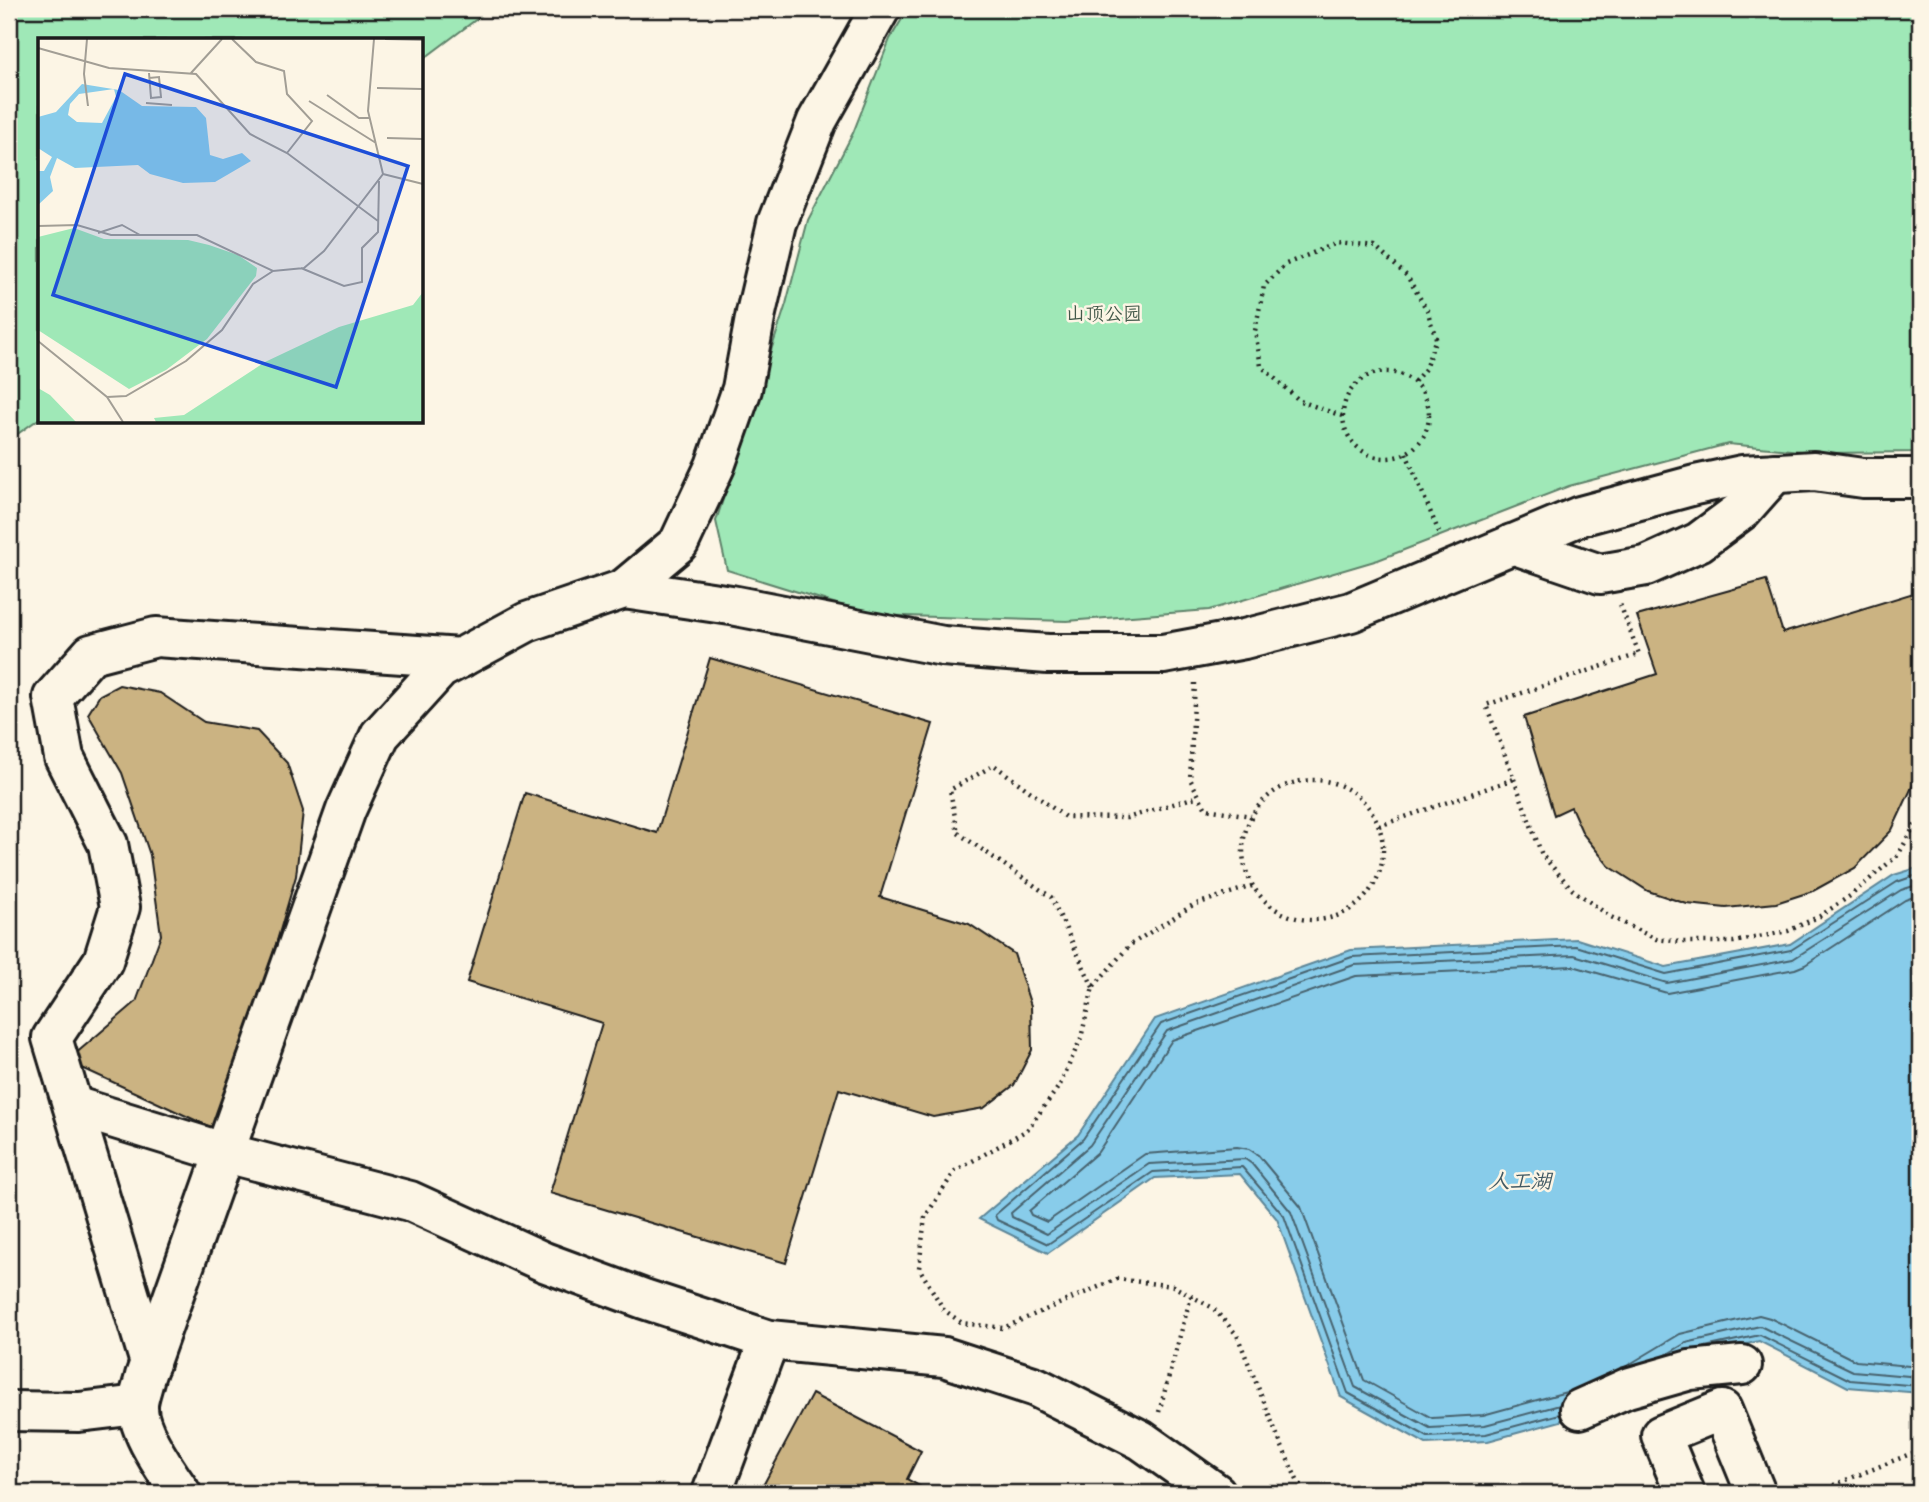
<svg xmlns="http://www.w3.org/2000/svg" width="1929" height="1502" font-family="'Playpen Sans','LXGW WenKai TC',sans-serif">
	<style>
		.green { fill: #9fe8b7; stroke: #5e826a; stroke-width: 2 }
		.water { fill: #88ccea; stroke: #5d8698; stroke-width: 2 }
		.lines { fill: none; stroke-linecap: round; stroke-linejoin: round }
		.shore { stroke: #47626e; stroke-width: 2 }
		.building { fill: #cbb382; stroke: #1c1c1c; stroke-width: 2 }
		.minor-casing { stroke: #1c1c1c; stroke-width: 44 }
		.path { stroke: #1c1c1c; stroke-width: 4.5; stroke-dasharray: 2 5; stroke-linecap: butt }
		.minor { stroke: #fcf5e5; stroke-width: 38 }
		.labels { text-anchor: middle; stroke-width: 5; stroke-linejoin: round; paint-order: stroke }
		.park-label { font-size: 19px; fill: #43594a; stroke: #fcf5e5 }
		.water-label { font-size: 21px; font-style: italic; fill: #425a64; stroke: #fcf5e5 }
		.inset-road { fill: none; stroke: #a29e95; stroke-width: 2 }
		.view { fill: #1d4ed8; fill-opacity: 0.15; stroke: #1d4ed8; stroke-width: 3.5 }
		.inset-edge { fill: none; stroke: #1c1c1c; stroke-width: 3.5 }
	</style>
	<rect width="100%" height="100%" fill="#fcf5e5"/>
	<filter id="ink" filterUnits="userSpaceOnUse"><feTurbulence type="fractalNoise" baseFrequency=".0143" numOctaves="2"/><feDisplacementMap in="SourceGraphic" scale="14" xChannelSelector="R" yChannelSelector="G"/><feConvolveMatrix kernelMatrix="1 2 1 2 8 2 1 2 1" color-interpolation-filters="sRGB"/></filter>
	<g filter="url(#ink)">
		<g class="green">
			<polygon points="9,9 490,9 422,60 422,40 40,40 40,418 9,440"/>
			<polygon points="908,9 1920,9 1920,452 1821,453 1728,444 1569,486 1378,560 1209,610 1067,621 872,615 727,570 716,521 786,304 808,220 853,133 890,39"/>
		</g>
		<polygon class="water" points="1920,867 1920,1393 1848,1387 1759,1341 1690,1358 1608,1408 1488,1441 1426,1444 1341,1397 1277,1219 1240,1174 1155,1178 1048,1253 979,1219 1078,1135 1155,1019 1351,950 1577,939 1666,967 1790,944 1894,875"/>
		<g class="lines">
			<g class="shore">
				<polyline points="1705,1347 1760,1335 1850,1380 1920,1386"/>
				<polyline points="1664,1356 1686,1343 1760,1326 1853,1371 1920,1377"/>
				<polyline points="1625,1367 1680,1334 1759,1315 1770,1318 1856,1361 1920,1367"/>
				<polyline points="1570,1391 1483,1415 1432,1418 1364,1380 1301,1207 1258,1155 1249,1149 1237,1147 1145,1154 1047,1222 1031,1215 1029,1211 1098,1152 1172,1040 1356,976 1573,966 1667,993 1795,969 1805,965 1905,900 1920,895"/>
				<polyline points="1560,1405 1485,1425 1430,1428 1355,1387 1291,1212 1252,1164 1245,1159 1149,1164 1047,1234 1012,1217 1011,1213 1090,1145 1167,1031 1354,965 1574,955 1667,983 1793,959 1901,890 1920,884"/>
				<polyline points="1560,1414 1486,1434 1428,1437 1348,1393 1284,1216 1242,1167 1153,1172 1048,1244 997,1220 995,1215 1083,1139 1161,1024 1352,957 1576,946 1666,974 1791,950 1897,882 1920,874"/>
			</g>
		</g>
		<g class="building">
			<polygon points="1766,580 1783,633 1920,591 1920,770 1892,830 1855,868 1813,891 1776,903 1726,908 1687,904 1648,891 1609,866 1583,834 1571,807 1554,815 1524,717 1657,674 1637,616"/>
			<polygon points="710,658 933,724 880,897 969,924 1014,954 1031,1006 1032,1050 1014,1085 984,1108 933,1117 839,1089 786,1263 550,1193 602,1023 467,982 525,793 657,833"/>
			<polygon points="119,685 160,693 204,722 257,731 287,763 303,811 296,876 221,1132 67,1061 136,1002 161,935 150,855 122,773 88,714 100,695"/>
			<polygon points="812,1394 921,1451 907,1479 932,1493 759,1493"/>
		</g>
		<g class="lines">
			<defs>
				<g id="minor">
					<polyline points="1512,544 1600,574 1646,566 1699,542 1742,510 1775,473"/>
					<polyline points="624,589 679,543 715,466 742,389 756,313 777,223 817,121 880,9"/>
					<polyline points="73,1106 226,1153 410,1201 544,1262 644,1299 769,1340 944,1357 1036,1387 1141,1440 1216,1493"/>
					<polyline points="150,1363 52,1038 103,961 120,907 108,844 64,757 53,697 91,654 156,637 461,658"/>
					<polyline points="1580,1409 1627,1388 1690,1370 1742,1365"/>
					<polyline points="9,1411 79,1412 138,1405"/>
					<path d="M181 1493C167 1473 136 1429 138 1404 139 1395 143 1385 145 1376L346 810 380 735 440 669 527 622 624 589 731 605 943 646 1048 654H1163L1244 639 1351 612 1580 516 1695 485 1742 475 1814 471 1863 478H1920"/>
					<polyline points="712,1493 769,1340"/>
					<polyline points="1685,1493 1661,1435 1722,1410 1756,1493"/>
				</g>
			</defs>
			<use href="#minor" class="minor-casing"/>
			<g class="path">
				<circle cx="1386" cy="415" r="43"/>
				<polyline points="1342,416 1300,401 1261,366 1255,331 1264,286 1286,264 1337,243 1375,247 1407,276 1427,310 1436,338 1425,369 1414,382"/>
				<polyline points="1406,453 1440,535"/>
				<polyline points="1195,683 1190,779 1206,809 1251,816"/>
				<polyline points="1514,779 1542,855 1573,890 1611,917 1656,939 1681,942 1734,942 1788,931 1820,916 1850,896 1898,855 1920,816"/>
				<circle cx="1313" cy="850" r="70"/>
				<polyline points="1379,826 1514,779 1486,705 1639,654 1620,604"/>
				<polyline points="1252,886 1193,905 1130,945 1093,987 1081,1038 1060,1085 1027,1130 955,1171 925,1217 919,1268 944,1310 962,1323 1003,1328 1117,1279 1173,1286 1213,1308 1237,1335 1280,1442 1297,1480 1307,1493"/>
				<polyline points="1093,987 1051,897 958,833 950,790 994,765 1065,817 1127,818 1199,796"/>
				<polyline points="1159,1412 1191,1296"/>
				<polyline points="1136,1493 1139,1481"/>
				<polyline points="1814,1493 1920,1450"/>
			</g>
			<use href="#minor" class="minor"/>
		</g>
	</g>
	<g class="labels">
		<g class="park-label">
			<text x="1104" y="320">山顶公园</text>
		</g>
		<g class="water-label">
			<text x="1520" y="1188">人工湖</text>
		</g>
	</g>
	<g transform="translate(38 38)">
		<rect width="385" height="385" fill="#fcf5e5"/>
		<path d="M36 190 66 201 150 202 171 207 200 217 219 230 218 238 169 301 128 332 91 351 0 292V199ZM385 254V384H118L116 380 146 377 227 324 301 289 375 267ZM0 350 12 357 38 384H0Z" fill="#9fe8b7"/>
		<path d="M44 46 81 52 104 68 158 69 168 80 172 117 185 121 204 115 213 123 177 144 145 145 112 136 100 127 37 130 19 120 12 139 15 153 0 167V133H6L14 119 0 110V79L18 74ZM76 51 78 59 64 85 39 84 30 77 32 66 41 56Z" fill="#88ccea" fill-rule="evenodd"/>
		<path class="inset-road" d="M49 1 46 36 50 68M194 1 218 24 246 33 249 56 274 83 249 115M347 1 385 2M0 10 71 30 158 36 212 96 249 115 340 183M111 35 113 60 123 59 121 39 111 40M153 35 184 1M339 50 385 51M289 57 321 80H331M271 63 338 105M108 65 134 67M349 100 385 101M345 136 385 146M0 188 39 187 73 197H159L235 233 266 230 286 213 345 136 330 73 336 1M60 195 84 187 102 197M263 230 306 248 324 244V210L340 194 341 143M0 303 69 359 85 384M69 359 88 358 148 323 184 292 215 246 235 233"/>
		<path class="view" d="M87 36 370 128 298 349 15 257Z"/>
		<rect width="385" height="385" class="inset-edge"/>
	</g>
	<rect width="1929" height="1502" fill="none" stroke="#fcf5e5" stroke-width="35"/>
	<rect x="18" y="18" width="1894" height="1467" fill="none" stroke="#1c1c1c" stroke-width="2.5" filter="url(#ink)"/>
</svg>
